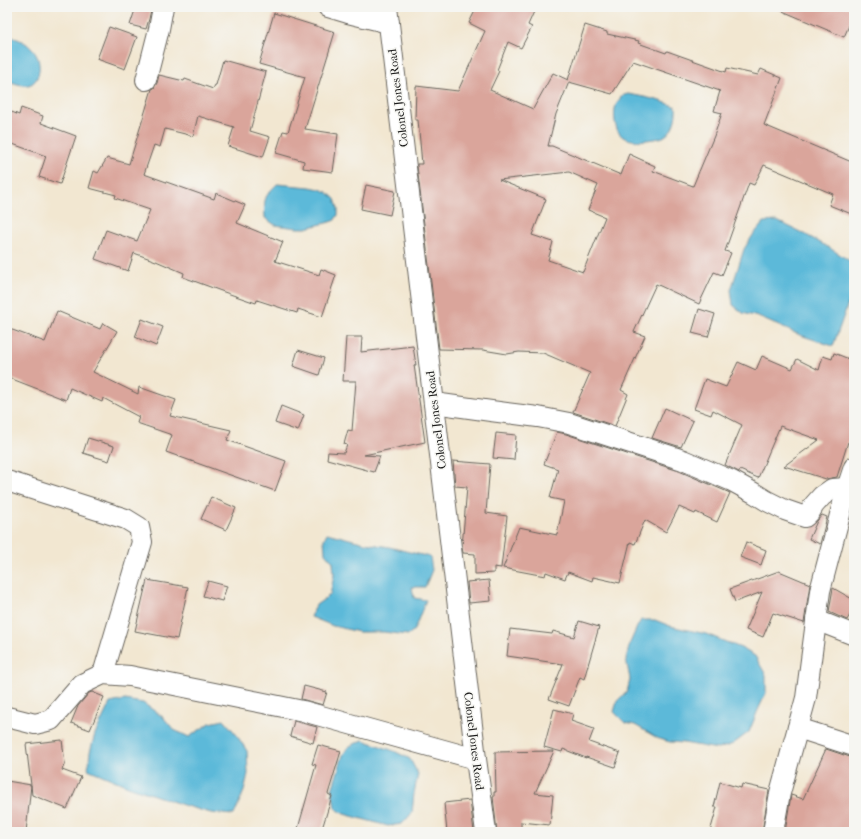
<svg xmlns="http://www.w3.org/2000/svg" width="861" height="839" font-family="'IM FELL French Canon',serif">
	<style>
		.water { fill: #5bb9d9; stroke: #3c6a7a }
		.building { fill: #daa59b; fill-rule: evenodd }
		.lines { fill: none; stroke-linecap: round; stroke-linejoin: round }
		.street-casing { stroke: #67635b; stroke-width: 22 }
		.street { stroke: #fff; stroke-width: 20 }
		.labels { text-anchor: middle; stroke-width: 3; stroke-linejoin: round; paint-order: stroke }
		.street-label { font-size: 12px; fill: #1c1c1c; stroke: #f6f6f2 }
	</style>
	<rect width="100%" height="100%" fill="#f6f6f2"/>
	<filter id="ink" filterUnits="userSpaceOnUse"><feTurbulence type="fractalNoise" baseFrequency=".025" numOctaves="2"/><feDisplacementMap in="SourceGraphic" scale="8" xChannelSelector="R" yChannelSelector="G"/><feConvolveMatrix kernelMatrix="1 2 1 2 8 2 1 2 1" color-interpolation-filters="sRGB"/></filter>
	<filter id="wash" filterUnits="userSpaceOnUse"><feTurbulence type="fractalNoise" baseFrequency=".012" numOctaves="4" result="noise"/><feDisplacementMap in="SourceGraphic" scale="16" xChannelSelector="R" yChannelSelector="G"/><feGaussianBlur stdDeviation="0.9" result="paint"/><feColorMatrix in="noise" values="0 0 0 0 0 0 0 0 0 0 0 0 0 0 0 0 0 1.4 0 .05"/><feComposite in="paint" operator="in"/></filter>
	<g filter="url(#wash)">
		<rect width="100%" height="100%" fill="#f2e7d1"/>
		<g class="water">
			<path d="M7 36C16 38 25 41 31 48 34 51 37 55 38 59 41 68 39 83 28 85 22 86 13 83 7 80Z"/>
			<path d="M628 94C645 97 661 100 676 107 677 117 673 133 663 137 658 139 652 139 647 140 639 141 630 141 623 137 614 131 613 113 616 105 618 102 620 99 621 96Z"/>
			<path d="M277 184 310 187 320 189 327 192 335 199 338 208V215L334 221 306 228H297L275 225 265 218C264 199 263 198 277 184Z"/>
			<path d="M777 221C804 233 830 247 854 264V287L833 346 800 335 758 317 743 313 733 305 731 290 744 249 753 235 764 222Z"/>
			<polygon points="327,533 365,543 389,547 430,557 432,570 425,587 412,587 414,598 426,600 414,630 408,635 384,632 359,632 333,626 311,617 316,605 330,595 334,575 333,562 325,553 324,539"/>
			<polygon points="641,620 655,620 670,626 706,634 741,648 755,656 766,675 766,693 758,710 749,732 733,744 718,749 684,743 670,742 659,739 635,725 625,723 614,712 617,701 627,692 630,679 626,659 630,643 637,627"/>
			<polygon points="125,700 143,703 163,717 174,730 189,737 210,723 224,720 236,734 247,751 248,774 244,791 234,815 211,813 186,806 128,786 88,769 90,752 95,734 110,703"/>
			<polygon points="363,740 394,751 410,759 418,774 414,793 412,813 402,824 388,826 344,814 335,808 332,790 343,755 348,747"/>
		</g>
		<g id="blocks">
			<g class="building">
				<polygon points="136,7 142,7 151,10 149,19 146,29 130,25"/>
				<path d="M477 7H536L528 25 532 27 521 48 508 42 497 70 499 71 490 90 533 109 553 73 568 80 585 25 607 32V34L639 41 638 43 666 53 667 51 726 72 727 68 758 75 761 69 782 78 764 125 854 163V215L829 205 833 194 764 165 754 185 749 183 725 251 731 253 722 275 714 272 699 304 656 284 634 332 645 336 621 390 628 394 615 426 573 412 590 373 543 353 519 352 507 354 483 350 439 349 417 166V164H422L418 120H415L416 86 458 91 485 31 469 23ZM633 61 720 91 714 111 722 113 714 136 693 186 653 171 655 166 629 154 621 175 552 146H548L556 114 569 82 612 94ZM569 172 598 185 588 210 605 217 583 272 548 260 553 242 532 235 546 199 499 180Z"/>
				<polygon points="773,7 854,7 854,14 844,37"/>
				<polygon points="274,13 335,32 305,129 338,134 333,172 303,168 304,161 276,153 283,131 288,132 305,77 259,64"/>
				<polygon points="109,27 137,37 125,69 97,59"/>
				<polygon points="223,60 266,72 250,131 270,137 263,157 228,146 234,127 198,116 193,136 165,129 160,147 154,145 144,174 214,199 216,193 245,205 237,223 283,242 275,261 319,275 321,269 336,275 322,317 298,309 297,313 257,300 256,303 224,292 183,277 184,273 156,261 134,253 128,271 95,259 106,230 137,241 150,210 115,198 116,195 89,188 94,171 98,173 107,158 129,164 152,89 154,88 157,83 159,75 184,81 185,79 213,89 215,85 216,85"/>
				<polygon points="21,108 43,116 41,123 76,136 60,184 39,177 46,156 7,142 7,110 19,115"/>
				<polygon points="366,185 395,191 390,215 361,209"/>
				<polygon points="699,309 715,314 708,337 692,333"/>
				<polygon points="57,311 100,329 103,323 117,331 93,372 138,394 139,387 176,400 170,416 231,430 227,440 286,461 275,491 166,452 172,435 137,423 139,417 103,398 102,402 70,388 66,400 7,377 7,328 45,342"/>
				<polygon points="142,319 163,327 156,346 135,337"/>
				<polygon points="346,337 362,337 361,352 413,346 416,365 414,365 425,442 364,455 380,456 374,472 327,459 328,452 344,453 347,445 344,444 348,430 352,431 356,381 343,381"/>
				<polygon points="298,350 324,358 319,375 293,366"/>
				<polygon points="834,353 854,361 854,435 852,443 848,442 837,477 826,479 784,466 819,440 780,426 758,478 740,470 739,472 725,465 742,425 713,410 711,415 694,409 705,379 726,387 738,362 756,370 762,356 792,369 797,359 819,370 823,356 832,359"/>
				<polygon points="281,406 304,415 298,431 275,423"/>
				<polygon points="665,408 693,421 681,447 652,438"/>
				<polygon points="557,432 566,434 679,471 730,493 717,522 696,512 695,514 679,507 666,532 645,520 635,544 630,542 620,583 593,577 592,581 568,572 565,579 546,572 545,576 503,568 519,527 557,535 564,501 550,498 558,469 544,464"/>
				<polygon points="496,433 516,435 514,460 493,458"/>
				<polygon points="88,438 114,446 109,461 83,453"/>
				<polygon points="453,461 490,464 486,513 507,516 501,568 494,567 494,573 475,574 475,554 463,553 462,547 467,487 455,486"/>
				<polygon points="211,497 236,508 226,530 201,519"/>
				<polygon points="822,515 827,517 820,544 809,539 817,521"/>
				<polygon points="746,542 766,550 761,565 740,557"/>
				<polygon points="779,571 810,584 804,623 773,613 763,637 746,630 762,592 735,602 730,589"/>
				<polygon points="147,580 188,587 177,639 135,631"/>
				<polygon points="489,580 491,601 469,603 467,582"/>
				<polygon points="208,581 227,586 222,601 203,596"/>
				<polygon points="833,588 854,600 854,608 847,620 829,612"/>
				<polygon points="579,621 599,627 584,679 580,677 569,706 549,699 563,664 507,656 510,629 552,634 553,631 574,637"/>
				<polygon points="304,686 327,692 323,705 301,699"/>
				<polygon points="92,692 104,697 90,730 71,723 78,706 89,693"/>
				<polygon points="554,709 573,714 571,721 594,729 589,742 620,753 615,767 586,757 586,758 563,749 562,752 544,747"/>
				<polygon points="294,721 317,727 313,743 290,736"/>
				<polygon points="62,740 65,763 62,770 81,777 67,809 32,795 31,785 26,832 7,830 7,781 31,785 26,744"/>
				<polygon points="318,745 341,751 328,794 332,796 321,832 297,832 316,765 312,764"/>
				<polygon points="826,749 850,757 854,757 854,818 848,832 785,832 791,795 803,799"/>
				<polygon points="554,751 535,793 553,795 550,825 521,822 521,832 497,832 493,797 494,797 494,792 496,792 495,752"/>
				<polygon points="720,782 741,788 742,784 769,790 762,832 710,832 717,807 714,807"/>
				<polygon points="470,800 474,832 447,832 444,803"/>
			</g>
		</g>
	</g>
	<g filter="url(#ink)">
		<use href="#blocks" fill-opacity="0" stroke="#67635b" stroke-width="1"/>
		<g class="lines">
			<defs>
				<g id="street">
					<polyline points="328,7 348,13 389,23"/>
					<polyline points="387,7 476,759 486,832"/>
					<polyline points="146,80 159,29 163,7"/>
					<polyline points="434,403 491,411 538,417 569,423 683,460 732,481 754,493 767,501 785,510 805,517 810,512 814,505 822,496 832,489 847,488"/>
					<polyline points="7,481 126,519 139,527 142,542 103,674"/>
					<polyline points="816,620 854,635"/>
					<polyline points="7,717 35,724 51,720 82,684 103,674 130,676 303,711 476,759"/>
					<polyline points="798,728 854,746"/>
					<polyline points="773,832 780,793 806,698 820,591 847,488 854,467"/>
				</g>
			</defs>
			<use href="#street" class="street-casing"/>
			<use href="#street" class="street"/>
		</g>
	</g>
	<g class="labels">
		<g class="street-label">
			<text transform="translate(398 98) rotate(-97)" y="4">Colonel Jones Road</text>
			<text transform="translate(436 420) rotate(-97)" y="4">Colonel Jones Road</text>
			<text transform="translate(474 741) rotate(83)" y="4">Colonel Jones Road</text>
		</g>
	</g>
	<rect width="861" height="839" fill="none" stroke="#f6f6f2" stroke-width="24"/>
</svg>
